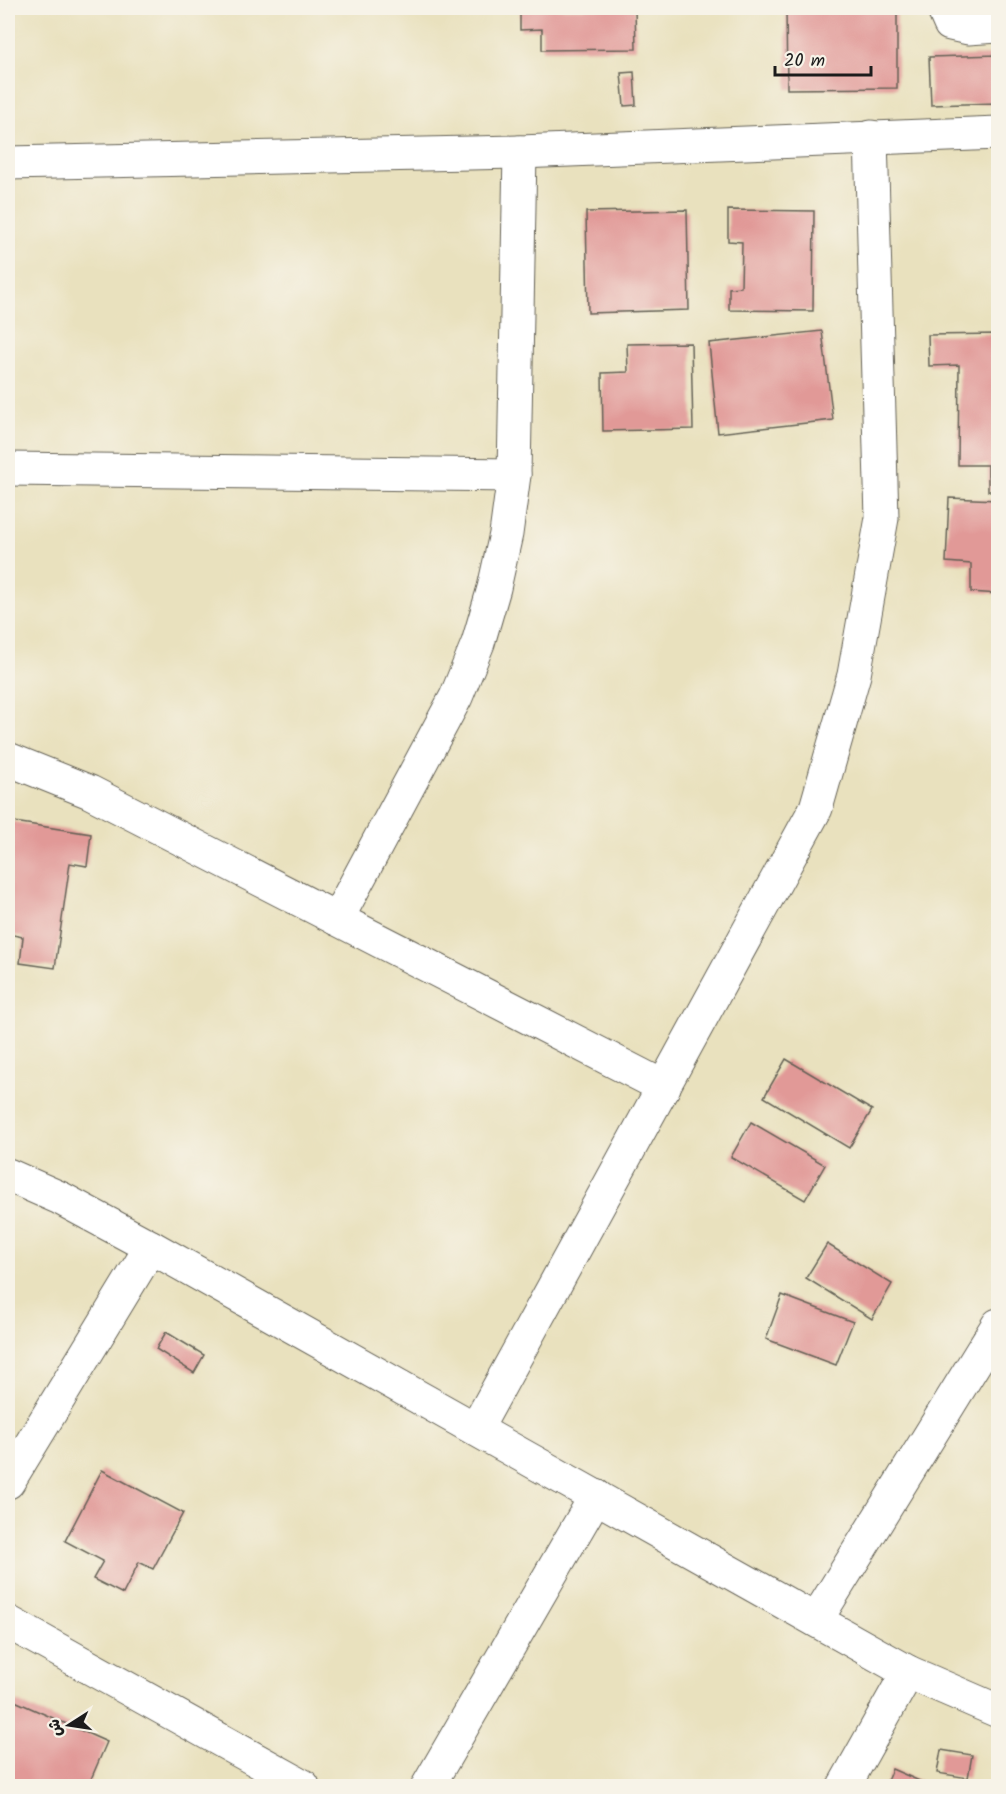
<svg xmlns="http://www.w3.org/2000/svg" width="1006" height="1794" font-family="Kalam,'Playpen Sans Arabic',sans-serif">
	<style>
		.building { fill: #e19997 }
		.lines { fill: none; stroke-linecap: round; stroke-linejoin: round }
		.minor-casing { stroke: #646155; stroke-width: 35 }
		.minor { stroke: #fff; stroke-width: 33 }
	</style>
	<rect width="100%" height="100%" fill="#f7f3e8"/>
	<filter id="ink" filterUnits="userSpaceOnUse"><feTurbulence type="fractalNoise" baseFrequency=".0167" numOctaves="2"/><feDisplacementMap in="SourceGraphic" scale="12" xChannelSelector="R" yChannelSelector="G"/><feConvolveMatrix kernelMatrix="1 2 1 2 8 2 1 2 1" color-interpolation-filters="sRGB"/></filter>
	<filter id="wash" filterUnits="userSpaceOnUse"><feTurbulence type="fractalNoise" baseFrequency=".008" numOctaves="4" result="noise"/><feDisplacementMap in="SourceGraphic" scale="24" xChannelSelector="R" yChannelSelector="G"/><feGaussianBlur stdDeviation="1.35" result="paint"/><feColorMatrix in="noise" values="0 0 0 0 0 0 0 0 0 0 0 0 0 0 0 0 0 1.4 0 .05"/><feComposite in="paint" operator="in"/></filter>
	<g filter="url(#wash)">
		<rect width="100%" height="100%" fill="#e9e1be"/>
		<g id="blocks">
			<g class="building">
				<polygon points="520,8 635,8 636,49 542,50 542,29 520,30"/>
				<polygon points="786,8 897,8 897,88 787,89"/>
				<polygon points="998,55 998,103 931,105 929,57"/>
				<polygon points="634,72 636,105 624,106 621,73"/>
				<polygon points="687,210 689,310 588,313 586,212"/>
				<polygon points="728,210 814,211 813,311 729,310 729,288 741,287 742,242 728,241"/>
				<polygon points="822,331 833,420 718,433 709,343"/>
				<polygon points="998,334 998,491 988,491 988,465 958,465 959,365 929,366 928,335"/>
				<polygon points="691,343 693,429 603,431 602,373 628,372 627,344"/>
				<polygon points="949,498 998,500 998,594 971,592 971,564 946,562"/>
				<polygon points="8,821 91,834 87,866 70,863 55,968 20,963 23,937 8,934"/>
				<polygon points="786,1059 872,1110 849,1148 764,1097"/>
				<polygon points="751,1122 825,1165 805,1200 731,1157"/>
				<polygon points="827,1244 892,1284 872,1319 806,1278"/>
				<polygon points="782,1295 853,1322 836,1365 766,1339"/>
				<polygon points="166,1332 204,1355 194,1373 156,1349"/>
				<polygon points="102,1470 183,1513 153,1569 139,1562 123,1594 93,1579 103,1561 65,1541"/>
				<polygon points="8,1698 107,1742 88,1786 8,1786"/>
				<polygon points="941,1750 972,1755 968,1778 937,1773"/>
				<polygon points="892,1769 931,1786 885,1786"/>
			</g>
		</g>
	</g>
	<g filter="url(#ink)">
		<use href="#blocks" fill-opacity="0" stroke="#646155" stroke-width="1.5"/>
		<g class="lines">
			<defs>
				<g id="minor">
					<polyline points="943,8 950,24 968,28 998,26"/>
					<polyline points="8,163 520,152 998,133"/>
					<polyline points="8,469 514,475"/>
					<polyline points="8,759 90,792 664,1087"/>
					<polyline points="337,919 456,697 478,643 494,588 506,534 514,475 520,152"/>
					<polyline points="8,1175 60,1198 151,1247 908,1672 998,1711"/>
					<polyline points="476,1429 816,808 854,675 882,518 871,137"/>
					<polyline points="8,1482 151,1247"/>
					<polyline points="816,1620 998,1325"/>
					<polyline points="8,1622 303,1786"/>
					<polyline points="428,1786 596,1496"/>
					<polyline points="844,1786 908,1672"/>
				</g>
			</defs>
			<use href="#minor" class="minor-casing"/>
			<use href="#minor" class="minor"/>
		</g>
	</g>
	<rect width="1006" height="1794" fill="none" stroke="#f7f3e8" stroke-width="30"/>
	<g transform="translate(69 1725) rotate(258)" stroke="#f7f3e8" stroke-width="4.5" paint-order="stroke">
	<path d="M0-4.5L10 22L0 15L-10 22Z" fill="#1c1c1c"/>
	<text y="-9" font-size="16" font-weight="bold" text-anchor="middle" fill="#1c1c1c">ش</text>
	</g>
	<path d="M775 66v9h96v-9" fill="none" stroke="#1c1c1c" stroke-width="3"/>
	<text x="784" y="66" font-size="18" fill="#1c1c1c" stroke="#f7f3e8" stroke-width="4.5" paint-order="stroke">20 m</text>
</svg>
